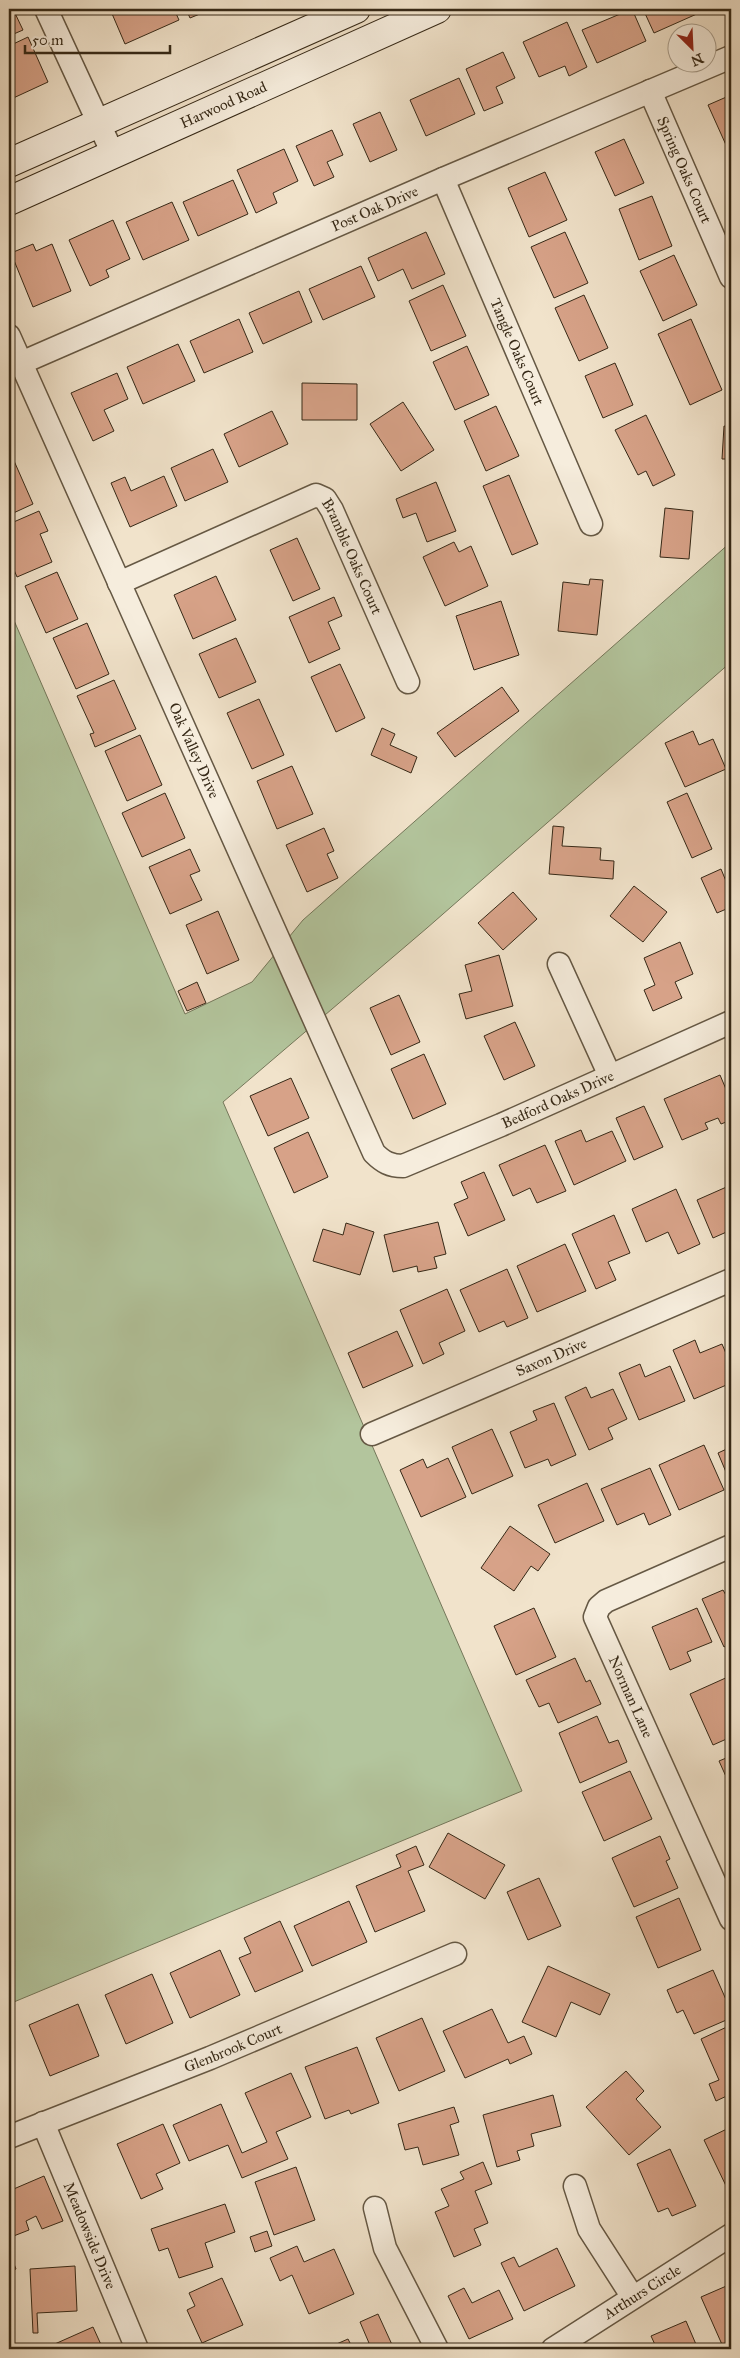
<svg xmlns="http://www.w3.org/2000/svg" width="740" height="2358" font-family="'IM FELL Great Primer',serif">
	<style>
		.green { fill: #b3c59d; stroke: #74775a }
		.building { fill: #d7a288; stroke: #362917 }
		.lines { fill: none; stroke-linecap: round; stroke-linejoin: round }
		.street-casing { stroke: #655844; stroke-width: 25 }
		.secondary-casing { stroke: #362917; stroke-width: 30 }
		.street { stroke: #f6eddd; stroke-width: 22 }
		.secondary { stroke: #f6eddd; stroke-width: 28 }
		.labels { text-anchor: middle; stroke-width: 5; stroke-linejoin: round; paint-order: stroke }
		.street-label { font-size: 15px; fill: #362917; stroke: #f6eddd }
	</style>
	<rect width="100%" height="100%" fill="#f1e3cb"/>
	<filter id="stains"><feTurbulence type="fractalNoise" baseFrequency=".004" numOctaves="4"/><feColorMatrix values="0 0 0 0 .2 0 0 0 0 .09 0 0 0 0 .02 0 0 0 .5 -.17"/></filter>
	<radialGradient id="worn" r=".72"><stop offset=".6" stop-color="#630" stop-opacity="0"/><stop offset="1" stop-color="#630" stop-opacity=".3"/></radialGradient>
	<polygon class="green" points="731,542 731,662 427,928 223,1102 522,1791 9,2004 9,609 185,1014 252,982 303,920"/>
	<g class="building">
		<polygon points="9,9 13,9 23,30 9,36"/>
		<polygon points="110,9 174,9 179,20 125,44"/>
		<polygon points="186,9 212,9 190,18"/>
		<polygon points="632,9 646,41 597,63 582,30"/>
		<polygon points="643,9 697,9 699,13 654,33"/>
		<polygon points="567,22 587,67 569,76 565,66 539,77 523,42"/>
		<polygon points="28,37 48,82 9,100 9,46"/>
		<polygon points="503,52 515,78 496,87 503,103 484,111 466,69"/>
		<polygon points="459,78 475,114 426,136 410,100"/>
		<polygon points="731,95 731,143 726,145 708,105"/>
		<polygon points="380,112 397,150 370,162 353,124"/>
		<polygon points="332,130 343,155 327,162 334,177 314,186 296,146"/>
		<polygon points="624,139 644,183 615,196 595,152"/>
		<polygon points="284,149 298,181 273,193 277,203 256,213 237,170"/>
		<polygon points="545,172 567,220 529,237 508,188"/>
		<polygon points="233,180 248,214 198,236 183,202"/>
		<polygon points="652,196 672,246 639,260 619,209"/>
		<polygon points="172,202 189,240 143,260 126,222"/>
		<polygon points="113,220 130,259 106,270 109,277 90,286 69,240"/>
		<polygon points="426,232 445,274 412,289 403,269 378,281 368,258"/>
		<polygon points="565,232 588,283 554,298 531,247"/>
		<polygon points="33,244 36,251 52,244 71,291 33,307 11,253"/>
		<polygon points="674,255 697,305 663,321 640,271"/>
		<polygon points="361,266 375,297 323,320 309,289"/>
		<polygon points="443,285 466,336 431,351 409,301"/>
		<polygon points="299,291 312,322 263,344 249,313"/>
		<polygon points="584,295 608,348 579,361 555,308"/>
		<polygon points="239,319 253,352 204,373 190,341"/>
		<polygon points="691,319 722,390 690,405 658,334"/>
		<polygon points="178,344 195,381 143,404 127,367"/>
		<polygon points="467,346 489,395 455,410 433,362"/>
		<polygon points="615,363 633,405 603,418 585,376"/>
		<polygon points="117,373 128,399 104,410 114,431 93,441 71,393"/>
		<polygon points="302,383 357,384 357,420 302,420"/>
		<polygon points="403,402 434,450 401,471 370,424"/>
		<polygon points="496,406 519,456 486,471 464,421"/>
		<polygon points="272,411 288,444 239,467 224,434"/>
		<polygon points="646,415 675,475 653,486 646,471 638,475 615,430"/>
		<polygon points="724,426 731,427 731,459 722,459"/>
		<polygon points="213,449 228,482 185,501 171,468"/>
		<polygon points="11,454 33,504 9,515 9,456"/>
		<polygon points="509,475 538,544 512,555 483,486"/>
		<polygon points="164,476 177,506 130,527 111,483 125,477 131,491"/>
		<polygon points="436,482 456,531 427,542 416,513 403,518 396,499"/>
		<polygon points="665,508 693,511 689,559 660,557"/>
		<polygon points="39,511 48,531 40,534 52,562 17,577 9,558 9,524"/>
		<polygon points="297,538 320,589 293,601 270,550"/>
		<polygon points="454,542 459,552 471,546 488,586 445,606 423,557"/>
		<polygon points="57,572 78,619 46,633 25,586"/>
		<polygon points="216,576 236,620 193,639 174,595"/>
		<polygon points="590,579 603,580 597,635 558,631 563,582 589,585"/>
		<polygon points="334,597 342,616 328,622 340,649 309,663 289,617"/>
		<polygon points="501,601 519,655 474,670 456,616"/>
		<polygon points="87,623 109,674 76,689 53,638"/>
		<polygon points="236,638 256,682 219,698 199,654"/>
		<polygon points="340,664 365,718 336,732 311,677"/>
		<polygon points="114,680 136,729 95,747 90,734 94,733 77,696"/>
		<polygon points="502,687 519,711 455,757 437,733"/>
		<polygon points="259,699 284,755 252,769 227,713"/>
		<polygon points="382,728 395,734 390,745 417,757 411,773 371,755"/>
		<polygon points="693,731 699,745 713,739 726,769 685,787 665,743"/>
		<polygon points="140,735 162,785 127,801 105,751"/>
		<polygon points="292,766 313,814 277,829 257,781"/>
		<polygon points="165,793 185,838 142,857 122,813"/>
		<polygon points="687,793 712,849 692,858 667,802"/>
		<polygon points="553,826 564,827 562,846 601,848 600,860 614,861 613,879 549,874"/>
		<polygon points="324,828 334,851 327,854 338,878 307,892 286,845"/>
		<polygon points="190,849 200,871 190,875 202,900 170,914 149,867"/>
		<polygon points="721,869 728,886 731,884 731,907 717,913 701,878"/>
		<polygon points="634,886 667,912 643,942 610,916"/>
		<polygon points="513,892 537,919 503,950 478,923"/>
		<polygon points="218,911 239,960 207,974 186,925"/>
		<polygon points="731,934 731,968 726,968"/>
		<polygon points="680,942 693,974 675,982 682,998 653,1011 644,990 655,985 644,958"/>
		<polygon points="499,955 513,1006 466,1019 459,994 472,991 465,965"/>
		<polygon points="197,982 206,1003 187,1011 178,991"/>
		<polygon points="399,995 420,1042 391,1055 370,1008"/>
		<polygon points="515,1022 535,1066 504,1080 484,1036"/>
		<polygon points="424,1054 446,1104 413,1119 391,1069"/>
		<polygon points="720,1075 731,1101 731,1120 721,1124 718,1118 705,1123 708,1129 682,1140 664,1099"/>
		<polygon points="291,1078 309,1118 268,1136 250,1096"/>
		<polygon points="644,1106 663,1147 634,1160 616,1118"/>
		<polygon points="581,1130 586,1142 612,1131 626,1161 574,1185 555,1141"/>
		<polygon points="308,1132 328,1177 294,1193 274,1148"/>
		<polygon points="545,1145 566,1191 537,1203 530,1188 513,1196 499,1165"/>
		<polygon points="484,1172 505,1220 468,1236 454,1204 468,1198 461,1182"/>
		<polygon points="731,1185 731,1230 713,1238 697,1200"/>
		<polygon points="676,1189 700,1244 678,1254 668,1232 646,1242 632,1209"/>
		<polygon points="614,1215 630,1253 608,1262 616,1280 596,1289 572,1234"/>
		<polygon points="438,1222 446,1254 434,1257 437,1268 418,1272 417,1266 393,1272 384,1235"/>
		<polygon points="346,1223 374,1232 360,1275 313,1261 323,1229 343,1235"/>
		<polygon points="565,1244 586,1291 537,1312 517,1266"/>
		<polygon points="507,1269 528,1318 507,1327 504,1321 479,1332 460,1290"/>
		<polygon points="447,1289 465,1331 439,1343 444,1354 423,1364 400,1310"/>
		<polygon points="397,1331 413,1366 363,1388 348,1353"/>
		<polygon points="695,1340 700,1353 722,1344 731,1365 731,1383 694,1399 673,1350"/>
		<polygon points="640,1364 645,1377 670,1366 685,1401 639,1420 619,1373"/>
		<polygon points="586,1387 591,1398 613,1389 627,1419 608,1428 613,1439 589,1450 565,1397"/>
		<polygon points="554,1403 576,1455 551,1466 548,1459 525,1468 510,1432 537,1420 533,1411"/>
		<polygon points="492,1429 513,1476 472,1494 452,1447"/>
		<polygon points="704,1445 724,1490 679,1510 659,1465"/>
		<polygon points="731,1447 731,1484 718,1453"/>
		<polygon points="448,1458 466,1497 421,1517 400,1470 423,1459 427,1468"/>
		<polygon points="650,1468 671,1515 649,1525 644,1513 617,1525 601,1489"/>
		<polygon points="587,1483 604,1521 555,1543 538,1505"/>
		<polygon points="510,1526 550,1554 538,1571 531,1566 514,1591 481,1568"/>
		<polygon points="723,1590 727,1597 731,1595 731,1643 724,1647 702,1599"/>
		<polygon points="534,1608 556,1657 516,1675 494,1626"/>
		<polygon points="697,1608 712,1642 687,1652 691,1661 670,1670 652,1627"/>
		<polygon points="575,1658 586,1682 590,1680 601,1704 558,1723 549,1703 539,1707 526,1680"/>
		<polygon points="730,1676 731,1737 713,1745 690,1694"/>
		<polygon points="597,1716 609,1743 618,1740 627,1762 580,1783 559,1733"/>
		<polygon points="731,1756 731,1780 728,1781 719,1761"/>
		<polygon points="630,1771 652,1819 604,1841 582,1792"/>
		<polygon points="448,1833 505,1865 485,1899 429,1867"/>
		<polygon points="660,1836 670,1859 666,1861 678,1888 634,1907 612,1858"/>
		<polygon points="416,1846 424,1865 408,1871 425,1911 375,1932 356,1886 401,1867 396,1855"/>
		<polygon points="539,1878 561,1926 528,1940 507,1892"/>
		<polygon points="679,1898 701,1950 658,1968 636,1917"/>
		<polygon points="349,1901 367,1942 312,1966 294,1926"/>
		<polygon points="280,1921 303,1971 255,1992 239,1958 251,1953 244,1938"/>
		<polygon points="220,1950 240,1995 190,2018 170,1973"/>
		<polygon points="548,1966 610,1994 600,2015 571,2002 556,2037 522,2022"/>
		<polygon points="713,1970 731,2011 731,2018 694,2034 683,2010 677,2013 667,1990"/>
		<polygon points="152,1974 173,2023 126,2044 105,1995"/>
		<polygon points="78,2004 99,2056 50,2076 29,2025"/>
		<polygon points="492,2009 508,2043 524,2036 532,2054 510,2064 508,2059 465,2078 443,2031"/>
		<polygon points="422,2018 445,2071 399,2091 376,2038"/>
		<polygon points="731,2025 731,2094 716,2101 709,2084 719,2080 701,2039"/>
		<polygon points="357,2047 379,2103 351,2114 349,2110 325,2119 305,2067"/>
		<polygon points="626,2071 644,2091 636,2099 661,2127 629,2155 586,2107"/>
		<polygon points="291,2073 311,2117 276,2132 288,2159 242,2178 228,2145 189,2161 173,2125 221,2104 242,2153 267,2142 245,2093"/>
		<polygon points="553,2095 561,2126 531,2134 534,2146 517,2151 520,2160 497,2167 483,2115"/>
		<polygon points="454,2107 459,2122 450,2125 459,2155 423,2165 418,2147 405,2150 398,2124"/>
		<polygon points="163,2124 180,2163 156,2174 163,2189 141,2199 117,2144"/>
		<polygon points="731,2127 731,2189 728,2190 704,2140"/>
		<polygon points="670,2149 696,2206 672,2216 668,2208 658,2212 637,2164"/>
		<polygon points="483,2162 492,2184 475,2191 488,2223 474,2229 481,2245 454,2257 435,2212 449,2206 441,2189 464,2179 460,2172"/>
		<polygon points="296,2167 315,2220 274,2235 255,2182"/>
		<polygon points="44,2176 63,2221 42,2229 36,2216 26,2221 29,2230 11,2237 9,2233 9,2191"/>
		<polygon points="225,2204 235,2232 205,2243 213,2267 179,2278 168,2248 159,2251 151,2229"/>
		<polygon points="267,2231 272,2246 255,2252 250,2237"/>
		<polygon points="297,2246 304,2262 334,2249 354,2294 309,2314 292,2275 280,2281 270,2258"/>
		<polygon points="557,2248 575,2286 524,2311 501,2263 514,2257 519,2267"/>
		<polygon points="9,2251 16,2269 9,2272"/>
		<polygon points="75,2266 77,2311 37,2313 38,2333 33,2333 30,2269"/>
		<polygon points="222,2278 243,2325 202,2343 187,2310 195,2306 189,2293"/>
		<polygon points="731,2284 731,2349 724,2349 701,2297"/>
		<polygon points="464,2288 472,2303 499,2290 513,2319 469,2339 448,2296"/>
		<polygon points="378,2314 394,2349 354,2349 369,2343 360,2322"/>
		<polygon points="686,2321 698,2349 657,2349 651,2336"/>
		<polygon points="93,2327 103,2349 48,2349 48,2347"/>
		<polygon points="348,2339 353,2349 334,2349 332,2346"/>
	</g>
	<g class="lines">
		<defs>
			<g id="street">
				<polyline points="46,9 113,154"/>
				<path id="s1" d="M650 91 731 277"/>
				<path id="s2" d="M443 179 591 524"/>
				<path id="s3" d="M9 336 374 1153C383 1162 390 1166 403 1166L501 1125 731 1022"/>
				<path id="s4" d="M21 363 443 179 731 57"/>
				<path id="s5" d="M119 583 316 495 325 499 332 510 408 682"/>
				<polyline points="559,964 610,1076"/>
				<path id="s6" d="M372 1434 731 1280"/>
				<path id="s7" d="M731 1546 606 1601 599 1607 595 1617 731 1919"/>
				<path id="s8" d="M43 2123 137 2349"/>
				<path id="s9" d="M9 2137 210 2058 455 1954"/>
				<polyline points="575,2186 589,2229 632,2296"/>
				<polyline points="375,2208 385,2248 437,2349"/>
				<path id="s10" d="M553 2349 731 2235"/>
			</g>
			<g id="secondary">
				<polyline points="9,163 356,9"/>
				<path id="s11" d="M9 201 437 9"/>
			</g>
		</defs>
		<use href="#street" class="street-casing"/>
		<use href="#secondary" class="secondary-casing"/>
		<use href="#street" class="street"/>
		<use href="#secondary" class="secondary"/>
	</g>
	<g class="labels">
		<g class="street-label">
			<text dy="5" stroke="none"><textPath href="#s11" startOffset="235">Harwood Road</textPath></text>
			<text dy="5" stroke="none"><textPath href="#s1" startOffset="86">Spring Oaks Court</textPath></text>
			<text dy="5" stroke="none"><textPath href="#s4" startOffset="386">Post Oak Drive</textPath></text>
			<text dy="5" stroke="none"><textPath href="#s2" startOffset="188">Tangle Oaks Court</textPath></text>
			<text dy="5" stroke="none"><textPath href="#s5" startOffset="289">Bramble Oaks Court</textPath></text>
			<text dy="5" stroke="none"><textPath href="#s3" startOffset="454">Oak Valley Drive</textPath></text>
			<text dy="5" stroke="none"><textPath href="#s3" startOffset="1096">Bedford Oaks Drive</textPath></text>
			<text dy="5" stroke="none"><textPath href="#s6" startOffset="195">Saxon Drive</textPath></text>
			<text dy="5" stroke="none"><textPath href="#s7" startOffset="244">Norman Lane</textPath></text>
			<text dy="5" stroke="none"><textPath href="#s9" startOffset="241">Glenbrook Court</textPath></text>
			<text dy="5" stroke="none"><textPath href="#s8" startOffset="122">Meadowside Drive</textPath></text>
			<text dy="5" stroke="none"><textPath href="#s10" startOffset="106">Arthurs Circle</textPath></text>
		</g>
	</g>
	<rect width="740" height="2358" fill="none" stroke="#f1e3cb" stroke-width="30"/>
	<rect x="10" y="10" width="720" height="2338" fill="none" stroke="#362917" stroke-width="2.5"/>
	<rect x="15" y="15" width="710" height="2328" fill="none" stroke="#362917"/>
	<g transform="translate(692 48) rotate(156)"><circle r="24" fill="#f6eddd" stroke="#a99f8e"/>
	<path d="M0-4L9 19L0 12L-9 19Z" fill="#8f2418"/>
	<text y="-8" font-size="14" font-weight="bold" text-anchor="middle" fill="#362917">N</text>
	</g>
	<path d="M25 45v8h145v-8" fill="none" stroke="#362917" stroke-width="2.5"/>
	<text x="32" y="45" font-size="15" fill="#362917" stroke="#f6eddd" stroke-width="4" paint-order="stroke">50 m</text>
	<rect width="100%" height="100%" filter="url(#stains)"/>
	<rect width="100%" height="100%" fill="url(#worn)"/>
</svg>
